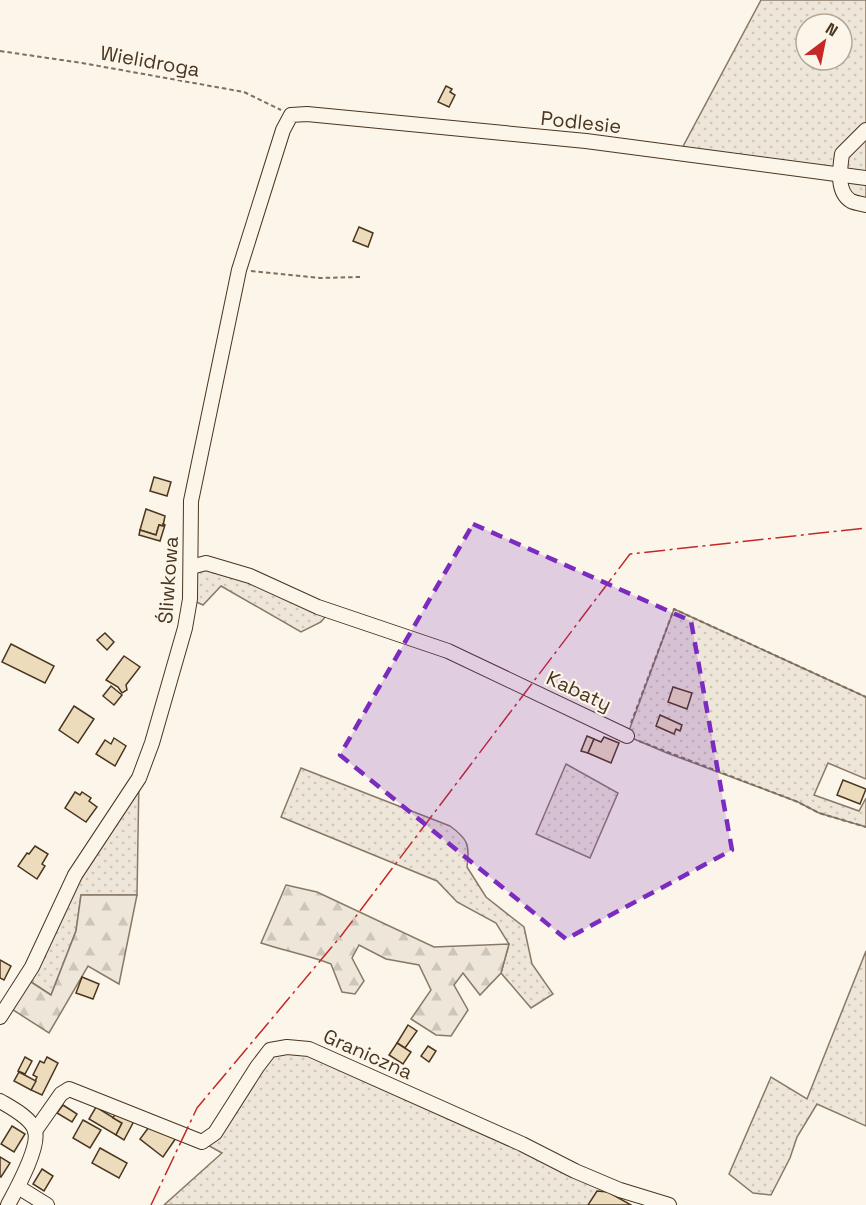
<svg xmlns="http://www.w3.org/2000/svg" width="866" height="1205" font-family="'Space Grotesk',sans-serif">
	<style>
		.grass { fill: url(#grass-dots); stroke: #887966; stroke-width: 1.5; fill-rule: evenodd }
		.forest { fill: url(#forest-firs); stroke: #887966; stroke-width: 1.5 }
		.building { fill: #ecdcbc; stroke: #4a3520; stroke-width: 1.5 }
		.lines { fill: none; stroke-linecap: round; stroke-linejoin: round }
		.minor-casing { stroke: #4a3520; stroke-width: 16 }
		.path { stroke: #7f6f5c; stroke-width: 2; stroke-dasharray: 4.5 3; stroke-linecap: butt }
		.minor { stroke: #fbf6e9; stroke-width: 14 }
		.power { stroke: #c62828; stroke-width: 1.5; stroke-dasharray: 21 4.5 3 4.5; stroke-linecap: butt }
		.marked { fill: #7b2cbf; fill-opacity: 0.2; stroke: #7b2cbf; stroke-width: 4.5; stroke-dasharray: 12 8; stroke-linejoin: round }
		.labels { text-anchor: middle; stroke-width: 4.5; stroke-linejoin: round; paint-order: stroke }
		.street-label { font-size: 20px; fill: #4a3520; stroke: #fbf6e9 }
	</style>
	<defs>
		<pattern id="grass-dots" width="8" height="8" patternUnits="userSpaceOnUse" patternTransform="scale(1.5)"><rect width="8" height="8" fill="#ede6d9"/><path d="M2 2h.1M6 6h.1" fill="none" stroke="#cdc6ba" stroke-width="1.8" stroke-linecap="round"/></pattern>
		<pattern id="forest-firs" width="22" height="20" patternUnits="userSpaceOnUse" patternTransform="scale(1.5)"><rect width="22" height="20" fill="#ede6d9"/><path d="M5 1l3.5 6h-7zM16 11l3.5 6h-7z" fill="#cdc6ba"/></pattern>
	</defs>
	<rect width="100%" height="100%" fill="#fbf6e9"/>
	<g class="grass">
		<path d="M761 0H866V205L851 201 840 175 679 154ZM806 24H842V60H806Z"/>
		<polygon points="206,563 330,611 321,622 301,632 221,586 203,605 190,599 191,567"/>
		<polygon points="674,609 866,697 866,779 828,763 814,795 859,811 866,798 866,827 819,813 798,802 667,753 627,736"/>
		<polygon points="566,764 618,793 590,858 536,834"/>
		<path d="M301 768 450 826C468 839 470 845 467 867L486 897 524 927 532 964 553 994 531 1008 501 973 509 944 496 923 457 902 437 881 281 817Z"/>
		<polygon points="139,778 137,895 81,895 76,931 51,995 25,978 75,875"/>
		<polygon points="866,951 866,1126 817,1104 797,1137 790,1158 771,1195 753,1193 729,1174 771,1077 807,1099"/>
		<polygon points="287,1047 608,1185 598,1205 164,1205 222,1153 202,1142 257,1067"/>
	</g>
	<g class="forest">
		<path d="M286 885 317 892 434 947 509 944 501 973 480 995 463 973 454 985 468 1010 451 1036 436 1035 411 1019 431 990 419 965 386 959 359 945 352 958 364 981 355 994 342 992 331 964C308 955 285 951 261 943Z"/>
		<polygon points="81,895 137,895 119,984 88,966 49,1033 7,1006 25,978 51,995 76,931"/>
	</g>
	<g class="building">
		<polygon points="446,86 452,89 450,92 455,95 449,107 438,102"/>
		<polygon points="359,227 373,233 368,247 353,241"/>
		<polygon points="154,477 171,482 167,496 150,491"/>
		<polygon points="146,509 165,516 163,526 159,525 156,535 140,530"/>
		<polygon points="163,524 165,525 160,541 139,535 140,530 156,535 159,525 163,526"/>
		<polygon points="105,633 114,642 107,650 97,640"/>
		<polygon points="11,644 54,666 45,683 2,662"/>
		<polygon points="124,656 140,667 126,685 127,690 122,693 118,687 106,680"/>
		<polygon points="111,686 122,695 114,705 103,696"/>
		<polygon points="673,687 692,693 687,709 668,702"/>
		<polygon points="74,706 94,719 78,743 59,730"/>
		<polygon points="660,715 682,725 680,731 676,729 674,734 656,726"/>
		<polygon points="587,736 594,739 588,753 581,751"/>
		<polygon points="604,737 619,743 611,763 588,753 594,739 601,742"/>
		<polygon points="114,738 126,746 115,766 96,754 105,740 111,744"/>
		<polygon points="843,780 866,789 860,804 837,795"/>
		<polygon points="75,792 80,795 82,792 91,798 89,801 97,807 86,822 65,808"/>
		<polygon points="35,846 48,854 42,864 45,866 37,879 18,866 27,853 29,854"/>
		<polygon points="0,960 11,966 4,980 0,978"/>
		<polygon points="82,977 99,984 93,999 76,993"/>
		<polygon points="408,1025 417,1031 405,1048 397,1043"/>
		<polygon points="397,1043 411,1052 403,1064 389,1055"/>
		<polygon points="428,1046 436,1051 429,1062 421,1056"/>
		<polygon points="25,1057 32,1061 25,1074 18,1071"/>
		<polygon points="47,1057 58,1063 42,1095 31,1090 37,1077 33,1075 40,1061 44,1063"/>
		<polygon points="19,1072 36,1081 31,1090 14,1081"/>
		<polygon points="63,1105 77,1114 72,1122 57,1113"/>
		<polygon points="96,1107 122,1123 116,1135 89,1119"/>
		<polygon points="117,1111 134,1121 124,1140 116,1135 122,1123 113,1118"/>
		<polygon points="83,1120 101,1130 90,1148 73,1138"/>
		<polygon points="12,1126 25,1134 14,1152 1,1144"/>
		<polygon points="149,1127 176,1138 163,1157 140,1139"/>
		<polygon points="100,1148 127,1163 119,1178 92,1163"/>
		<polygon points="0,1157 10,1163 1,1177 0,1177"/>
		<polygon points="42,1169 53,1176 44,1191 33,1184"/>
		<polygon points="597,1191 608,1192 631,1205 588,1205"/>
	</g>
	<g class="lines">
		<defs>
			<g id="minor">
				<path d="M866 130 842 154C840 168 836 192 851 201 855 203 862 204 866 205"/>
				<polyline points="191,567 206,563 250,576 318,607 448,651 627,736"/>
				<polyline points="0,1017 32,967 75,875 139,778 152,743 185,628 190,599 191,501 239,270 283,130 291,115 307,114 586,141 866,178"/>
				<path d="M0 1101C10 1107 32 1118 35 1131 40 1147 16 1190 8 1205"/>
				<polyline points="35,1131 61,1094 69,1089 202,1142 215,1133 257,1067 270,1050 287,1047 309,1049 522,1144 575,1171 620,1190 669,1205"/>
				<polyline points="18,1187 47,1205"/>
			</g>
		</defs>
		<use href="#minor" class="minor-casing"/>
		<g class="path">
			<polyline points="0,51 82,63 244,92 281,110"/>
			<polyline points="251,271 320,278 360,277"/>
			<polyline points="631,723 674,609 866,697"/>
			<polyline points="639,741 798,802 819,813 866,827"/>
		</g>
		<use href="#minor" class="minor"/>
		<polyline class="power" points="151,1205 197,1108 341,936 630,554 866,528"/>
	</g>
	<path class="marked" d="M473 524 691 621 732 850 566 939 340 755Z"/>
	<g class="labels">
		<g class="street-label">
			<text transform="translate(150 61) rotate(10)" y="7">Wielidroga</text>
			<text transform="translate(581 122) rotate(6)" y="7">Podlesie</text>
			<text transform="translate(168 580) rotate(-86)" y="7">Śliwkowa</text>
			<text transform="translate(579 691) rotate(25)" y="7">Kabaty</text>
			<text transform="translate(368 1054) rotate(24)" y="7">Graniczna</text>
		</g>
	</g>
	<g transform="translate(824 42) rotate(32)"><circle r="28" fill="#fbf6e9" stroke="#b4a999" stroke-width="1.5"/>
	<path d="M0-4.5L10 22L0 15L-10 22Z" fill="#c62828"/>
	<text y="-9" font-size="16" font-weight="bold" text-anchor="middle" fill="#4a3520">N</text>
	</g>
</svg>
